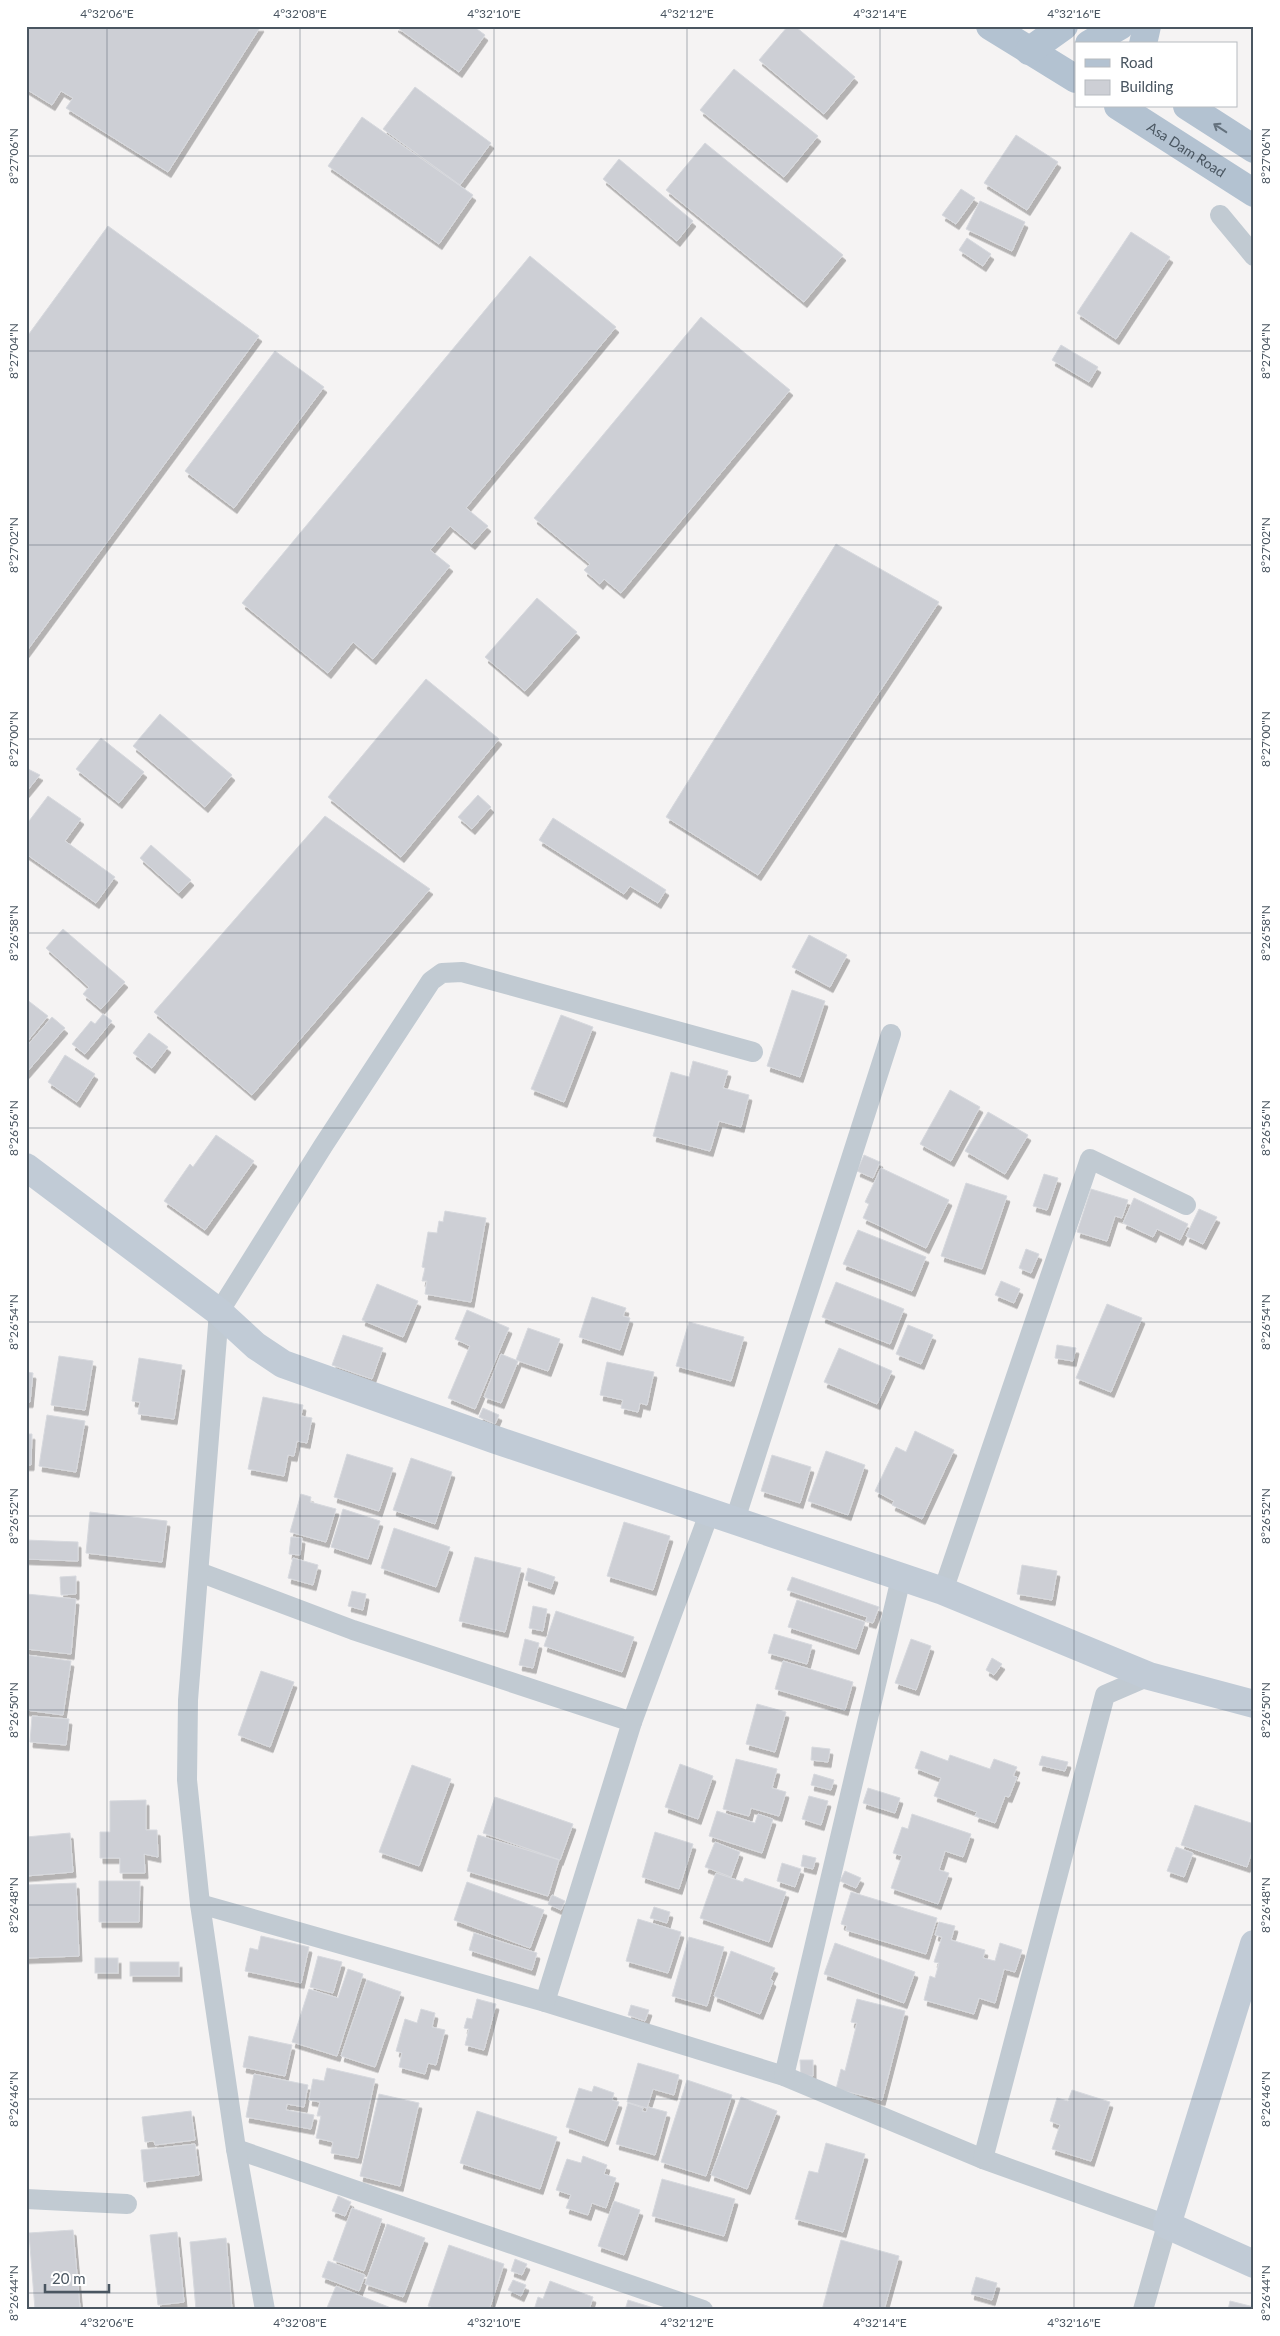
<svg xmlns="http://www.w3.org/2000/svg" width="1280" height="2336" font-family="Lato,sans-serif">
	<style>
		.building { fill: #cdcfd5; stroke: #d7d9de; filter: url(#shadow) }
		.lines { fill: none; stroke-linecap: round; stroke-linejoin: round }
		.street { stroke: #c1cad2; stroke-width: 20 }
		.secondary { stroke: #c1cbd6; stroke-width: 28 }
		.primary { stroke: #b3c2d1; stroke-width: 28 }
		.oneway { stroke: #64717d }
		.ticks { fill: none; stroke: #4a5661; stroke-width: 1; stroke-opacity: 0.45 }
		.labels { text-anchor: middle; stroke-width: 4; stroke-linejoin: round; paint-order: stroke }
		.street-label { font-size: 14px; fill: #4a5661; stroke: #fff }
		.neatline { fill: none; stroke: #4a5661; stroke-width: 2 }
		.ticks-label { font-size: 12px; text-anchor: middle; fill: #4a5661 }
	</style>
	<defs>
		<filter id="shadow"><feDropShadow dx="3" dy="5.5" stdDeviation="0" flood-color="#0004"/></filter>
	</defs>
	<rect width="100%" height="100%" fill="#f5f3f3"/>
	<g class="building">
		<polygon points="26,26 261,26 168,172 66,108 73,98 61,91 52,105 26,89"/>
		<polygon points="395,26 473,26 485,35 459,72"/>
		<polygon points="788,26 795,26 855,77 824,114 759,60"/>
		<polygon points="734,69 818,136 784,177 700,110"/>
		<polygon points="415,87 491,143 460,185 383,129"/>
		<polygon points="362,117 473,195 439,244 328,166"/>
		<polygon points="1016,135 1058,162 1027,210 984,183"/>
		<polygon points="705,143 843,255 804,302 666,190"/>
		<polygon points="619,159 693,221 677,241 603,179"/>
		<polygon points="961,189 975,198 956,224 942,215"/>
		<polygon points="980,201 1025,222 1012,251 966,229"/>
		<polygon points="108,226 259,336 26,652 26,338"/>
		<polygon points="1131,232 1170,257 1116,339 1077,313"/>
		<polygon points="967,238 991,254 983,266 959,250"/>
		<polygon points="530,256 616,327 466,508 488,526 472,544 450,526 430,550 450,566 373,659 353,642 328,673 242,603"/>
		<polygon points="701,317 790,390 621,593 604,579 600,584 584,570 590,564 534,518"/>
		<polygon points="1061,345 1098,367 1089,382 1052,360"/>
		<polygon points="275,351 324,387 234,508 185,471"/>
		<polygon points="836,544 939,602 758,875 666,817"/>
		<polygon points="537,598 577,632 525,691 485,657"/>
		<polygon points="426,679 499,739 401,857 328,797"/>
		<polygon points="160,714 232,775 205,807 133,746"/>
		<polygon points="101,738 144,772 119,803 76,769"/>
		<polygon points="26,768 40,775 26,792"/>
		<polygon points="478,795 491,807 472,829 458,817"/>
		<polygon points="48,796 81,819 65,841 115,877 96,903 26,854 26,825"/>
		<polygon points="325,816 430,889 252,1095 154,1012"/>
		<polygon points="553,818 666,890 658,903 630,886 624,894 539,840"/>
		<polygon points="151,845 191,880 179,893 140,858"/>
		<polygon points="63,929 125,982 101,1009 83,994 89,987 46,948"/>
		<polygon points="809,935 847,955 830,987 792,967"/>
		<polygon points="792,990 825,1001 800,1077 767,1066"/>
		<polygon points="26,999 48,1016 26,1043"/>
		<polygon points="103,1014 112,1021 85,1054 72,1044 91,1021 95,1024"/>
		<polygon points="561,1015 593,1027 564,1102 531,1089"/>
		<polygon points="52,1017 65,1028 26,1073 26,1047"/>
		<polygon points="149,1033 168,1047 152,1068 133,1053"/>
		<polygon points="65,1055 95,1074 77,1102 48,1082"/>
		<polygon points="693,1061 728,1071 723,1088 749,1095 741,1127 719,1121 710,1151 653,1136 671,1072 689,1077"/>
		<polygon points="950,1090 980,1107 951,1161 920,1144"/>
		<polygon points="988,1112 1028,1135 1005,1174 965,1151"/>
		<polygon points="216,1135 254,1161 205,1230 164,1201 190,1164 193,1167"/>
		<polygon points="864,1155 880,1162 873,1178 857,1171"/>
		<polygon points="881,1168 949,1200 926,1248 863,1218 869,1204 865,1202"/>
		<polygon points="1044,1174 1058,1178 1047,1210 1033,1206"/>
		<polygon points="966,1183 1007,1196 982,1269 941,1256"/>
		<polygon points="1091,1189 1128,1200 1122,1218 1115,1216 1107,1241 1077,1232"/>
		<polygon points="1134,1198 1188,1224 1180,1240 1157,1229 1153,1237 1123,1223"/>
		<polygon points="1199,1209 1217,1217 1203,1244 1186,1236"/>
		<polygon points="445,1211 486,1218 471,1302 425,1294 427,1281 422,1281 425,1268 422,1267 428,1232 437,1233 439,1221 443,1222"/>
		<polygon points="858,1230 926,1257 912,1291 843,1264"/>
		<polygon points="1026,1249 1039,1254 1031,1273 1019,1268"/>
		<polygon points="1001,1281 1020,1289 1014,1303 995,1295"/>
		<polygon points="836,1282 904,1309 890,1344 822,1317"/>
		<polygon points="377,1284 418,1301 403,1337 362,1320"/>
		<polygon points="592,1297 626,1308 623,1316 630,1318 620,1350 579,1337"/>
		<polygon points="1107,1304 1142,1318 1111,1392 1076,1378"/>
		<polygon points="467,1310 509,1328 475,1409 448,1398 470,1346 455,1339"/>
		<polygon points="689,1322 744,1337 731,1381 676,1366"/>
		<polygon points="908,1325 933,1335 921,1364 896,1354"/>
		<polygon points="528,1328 560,1339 548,1371 516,1360"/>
		<polygon points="343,1335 383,1348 372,1379 332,1365"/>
		<polygon points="1057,1345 1076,1348 1073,1361 1055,1358"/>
		<polygon points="839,1348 892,1371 877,1404 824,1382"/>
		<polygon points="501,1354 518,1361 501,1403 484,1397"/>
		<polygon points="59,1356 93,1361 85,1410 51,1405"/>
		<polygon points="139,1358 182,1365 174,1419 138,1414 140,1402 132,1401"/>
		<polygon points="607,1362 654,1372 647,1405 640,1403 638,1412 621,1408 623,1400 600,1395"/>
		<polygon points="26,1372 33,1373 30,1402 26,1402"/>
		<polygon points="263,1397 303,1405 301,1416 312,1418 307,1443 297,1441 294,1456 288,1455 284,1476 248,1469"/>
		<polygon points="483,1408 499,1415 495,1424 479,1417"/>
		<polygon points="47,1415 85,1421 76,1472 39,1466"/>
		<polygon points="915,1431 954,1450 922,1519 892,1505 894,1501 875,1491 896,1447 906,1452"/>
		<polygon points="26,1434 32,1434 31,1465 26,1465"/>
		<polygon points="826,1451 865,1465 848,1515 808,1501"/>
		<polygon points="347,1454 393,1468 379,1511 334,1497"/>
		<polygon points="772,1455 811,1467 800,1503 761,1491"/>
		<polygon points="411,1458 452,1472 435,1524 393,1510"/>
		<polygon points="301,1494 311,1497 310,1502 336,1509 326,1542 290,1532"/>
		<polygon points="343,1509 380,1521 368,1559 331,1547"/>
		<polygon points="90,1512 167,1521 162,1562 86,1553"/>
		<polygon points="624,1522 670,1536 653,1590 607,1576"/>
		<polygon points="394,1528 450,1547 436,1587 381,1568"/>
		<polygon points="291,1537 302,1538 300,1555 289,1554"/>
		<polygon points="26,1540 78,1542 78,1561 26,1559"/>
		<polygon points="475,1557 521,1568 505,1632 459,1621"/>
		<polygon points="293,1558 318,1565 313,1585 288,1578"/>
		<polygon points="1022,1565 1057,1571 1052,1600 1017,1594"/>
		<polygon points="528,1568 555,1577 551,1589 525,1580"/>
		<polygon points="76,1576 76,1594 61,1595 60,1577"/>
		<polygon points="792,1577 879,1607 873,1623 866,1621 867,1617 787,1590"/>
		<polygon points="352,1591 366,1594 363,1610 348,1606"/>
		<polygon points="27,1594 76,1599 71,1654 26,1649"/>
		<polygon points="797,1600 865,1622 856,1649 788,1627"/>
		<polygon points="533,1606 547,1609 543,1631 529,1628"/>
		<polygon points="556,1611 634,1637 622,1672 544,1646"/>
		<polygon points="774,1634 812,1645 807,1664 768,1653"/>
		<polygon points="525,1639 539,1643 533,1668 519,1665"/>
		<polygon points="911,1639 931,1646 916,1690 895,1683"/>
		<polygon points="26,1655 71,1661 63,1715 26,1710"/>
		<polygon points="992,1658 1002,1664 994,1675 986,1670"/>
		<polygon points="783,1661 853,1682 845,1710 775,1689"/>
		<polygon points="261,1671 294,1682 270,1747 238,1735"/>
		<polygon points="757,1704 786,1712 775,1752 746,1744"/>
		<polygon points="32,1716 69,1719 66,1745 30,1742"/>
		<polygon points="812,1747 830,1749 828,1762 811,1760"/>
		<polygon points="921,1751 948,1761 950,1755 990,1769 994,1759 1017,1767 1013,1776 1017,1777 1009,1797 1005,1796 995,1823 975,1816 977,1812 934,1796 941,1778 915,1768"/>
		<polygon points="1042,1756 1068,1762 1065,1771 1039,1765"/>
		<polygon points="736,1759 777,1769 772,1788 786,1792 779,1816 751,1808 749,1816 723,1809"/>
		<polygon points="680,1764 713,1776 698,1819 665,1807"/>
		<polygon points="412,1765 451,1779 419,1866 379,1852"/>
		<polygon points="814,1774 834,1780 831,1790 811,1785"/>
		<polygon points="868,1788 900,1798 895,1813 863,1803"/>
		<polygon points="809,1796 828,1801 821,1825 802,1819"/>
		<polygon points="495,1797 573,1824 560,1860 483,1833"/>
		<polygon points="146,1800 146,1830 157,1830 158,1857 144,1854 145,1873 120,1873 120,1858 100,1858 100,1832 110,1832 110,1801"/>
		<polygon points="1195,1805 1254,1824 1254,1845 1247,1867 1181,1845"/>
		<polygon points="717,1811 755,1823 758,1814 773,1819 762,1853 709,1836"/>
		<polygon points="912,1814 971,1834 963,1857 945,1851 939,1870 949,1873 938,1904 891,1888 902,1856 893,1853 902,1827 908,1829"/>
		<polygon points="655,1832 693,1844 679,1889 642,1877"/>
		<polygon points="70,1833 73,1872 26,1876 26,1837"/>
		<polygon points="478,1835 559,1860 548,1896 467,1871"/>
		<polygon points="715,1842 740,1852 731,1877 705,1867"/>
		<polygon points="1176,1847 1193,1853 1184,1877 1167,1871"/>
		<polygon points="803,1855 816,1858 813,1869 801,1866"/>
		<polygon points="782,1863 801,1869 795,1887 777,1881"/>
		<polygon points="845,1871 861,1878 856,1888 840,1881"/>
		<polygon points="716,1873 743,1882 745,1878 786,1892 769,1942 700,1918"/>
		<polygon points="99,1881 140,1881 139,1922 99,1922"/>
		<polygon points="467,1882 544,1910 530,1948 454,1920"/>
		<polygon points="76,1883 79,1956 26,1958 26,1885"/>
		<polygon points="851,1892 937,1918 926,1954 846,1930 847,1926 841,1924"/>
		<polygon points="552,1895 565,1901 561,1910 548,1904"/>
		<polygon points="654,1907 670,1912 667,1923 650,1918"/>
		<polygon points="638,1919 681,1932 668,1973 626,1961"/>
		<polygon points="939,1922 955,1926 951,1940 985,1950 983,1958 995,1961 1000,1943 1022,1950 1015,1972 1004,1969 995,2003 979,1998 974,2014 924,2000 930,1976 935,1978 939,1963 934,1962 942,1937 935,1935"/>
		<polygon points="474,1933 537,1953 532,1970 469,1950"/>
		<polygon points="261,1936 309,1947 301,1983 245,1971 250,1948 258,1950"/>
		<polygon points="689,1937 724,1947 707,2006 672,1996"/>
		<polygon points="835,1943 915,1972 904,2003 824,1974"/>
		<polygon points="731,1951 775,1968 770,1979 773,1981 760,2014 714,1996"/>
		<polygon points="318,1956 342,1962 333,1993 310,1987"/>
		<rect x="95" y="1958" width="23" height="15"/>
		<rect x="130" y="1962" width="49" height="14"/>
		<polygon points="348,1969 363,1974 337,2056 292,2042 309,1989 338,1998"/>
		<polygon points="367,1980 401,1992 375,2067 341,2056"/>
		<polygon points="477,1999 496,2004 484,2050 465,2045 469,2029 464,2028 467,2018 472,2019"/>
		<polygon points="857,1999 905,2011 882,2100 836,2089 841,2069 845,2071 857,2023 851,2022"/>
		<polygon points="631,2005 649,2010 645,2021 628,2015"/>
		<polygon points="421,2009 435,2013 432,2027 445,2030 436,2065 428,2063 425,2074 399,2067 402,2053 396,2051 405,2019 417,2023"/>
		<polygon points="249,2036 292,2045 285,2076 243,2067"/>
		<polygon points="800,2060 813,2060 813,2076 801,2076"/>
		<polygon points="638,2063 679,2075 674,2095 653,2089 647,2108 627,2102"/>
		<polygon points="327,2068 375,2079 358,2158 331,2153 333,2142 316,2138 321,2116 317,2116 320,2102 309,2100 313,2079 324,2081"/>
		<polygon points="254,2074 308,2085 304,2107 287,2104 286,2110 314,2115 311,2129 246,2117"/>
		<polygon points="687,2080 732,2095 706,2176 661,2162"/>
		<polygon points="594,2086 614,2093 612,2100 619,2102 605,2141 566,2127 579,2088 592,2092"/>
		<polygon points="1072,2090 1110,2102 1091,2161 1052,2149 1060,2125 1050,2121 1057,2098 1068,2101"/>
		<polygon points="379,2094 419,2103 400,2186 360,2176"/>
		<polygon points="741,2097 777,2111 747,2189 711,2175"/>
		<polygon points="628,2103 643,2108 642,2111 646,2112 648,2107 667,2112 655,2155 616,2144"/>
		<polygon points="191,2111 195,2140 155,2145 154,2141 145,2142 142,2117"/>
		<polygon points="477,2111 557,2137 540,2189 460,2163"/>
		<polygon points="826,2143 865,2154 843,2232 795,2219 809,2171 818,2173"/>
		<polygon points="195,2144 199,2175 144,2182 141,2150"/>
		<polygon points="583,2156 607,2165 604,2174 616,2178 606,2208 592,2203 588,2215 566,2208 571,2195 556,2190 567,2159 581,2163"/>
		<polygon points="662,2179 735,2199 724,2236 652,2216"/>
		<polygon points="338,2196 351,2202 345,2216 332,2211"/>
		<polygon points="614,2201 640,2210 624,2255 598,2246"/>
		<polygon points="352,2208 382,2219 364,2271 333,2260"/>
		<polygon points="387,2224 425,2238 403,2297 365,2284"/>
		<polygon points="73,2230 80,2308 35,2310 29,2233"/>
		<polygon points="177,2232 184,2302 158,2305 150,2235"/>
		<polygon points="226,2238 232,2310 196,2310 190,2242"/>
		<polygon points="841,2240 899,2256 884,2310 822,2310"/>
		<polygon points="449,2245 504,2264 489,2310 438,2310 428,2306"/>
		<polygon points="515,2259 527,2264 522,2275 511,2271"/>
		<polygon points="328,2261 365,2275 359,2291 322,2277"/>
		<polygon points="976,2277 997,2283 992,2300 971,2294"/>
		<polygon points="513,2280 526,2285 521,2296 508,2290"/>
		<polygon points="550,2281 593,2297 589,2310 534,2310 538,2297 543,2299"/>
		<polygon points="336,2286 396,2310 326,2310"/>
		<polygon points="628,2300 660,2310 625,2310"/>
		<polygon points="1230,2301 1254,2307 1254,2310 1228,2310"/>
	</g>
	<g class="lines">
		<g class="street">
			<polyline points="1220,215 1254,256"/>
			<polyline points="735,1520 891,1034"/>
			<polyline points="199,1572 353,1630 632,1722"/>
			<polyline points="943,1591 1090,1159 1186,1205"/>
			<polyline points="200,1904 545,2002 784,2076 983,2159 1167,2225 1143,2310"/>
			<polyline points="545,2002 632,1722 710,1511"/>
			<polyline points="784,2076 901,1578"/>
			<polyline points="236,2149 703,2310"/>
			<polyline points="983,2159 1105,1695 1149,1676"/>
			<polyline points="26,2199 127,2204"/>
			<polyline points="265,2310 236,2149 200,1904 187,1780 188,1700 219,1312 323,1146 431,981 442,973 462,972 753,1052"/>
		</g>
		<g class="secondary">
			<polyline points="26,1167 219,1312 256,1346 283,1364 496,1440 943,1591 1149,1676 1254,1704"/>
			<polyline points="1254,1944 1167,2225 1254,2264"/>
		</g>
		<g class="primary">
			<polyline points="990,26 1076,79"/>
			<polyline points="1089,44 1120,26"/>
			<polyline points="1143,44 1147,26"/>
			<polyline points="1029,51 1064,26"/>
			<path id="s1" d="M1118 106 1254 193"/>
			<polyline points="1187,106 1254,149"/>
		</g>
	</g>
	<defs><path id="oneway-shaft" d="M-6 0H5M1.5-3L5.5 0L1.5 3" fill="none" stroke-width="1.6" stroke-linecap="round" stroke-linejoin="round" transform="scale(1.25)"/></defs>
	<use class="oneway" href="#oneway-shaft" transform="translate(1220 128) rotate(-147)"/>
	<path class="ticks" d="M107 26V2310M300 26V2310M494 26V2310M687 26V2310M880 26V2310M1074 26V2310M26 156H1254M26 351H1254M26 545H1254M26 739H1254M26 933H1254M26 1128H1254M26 1322H1254M26 1516H1254M26 1710H1254M26 1905H1254M26 2099H1254M26 2293H1254"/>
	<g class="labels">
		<g class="street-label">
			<text dy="5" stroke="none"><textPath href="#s1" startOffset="81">Asa Dam Road</textPath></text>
		</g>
	</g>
	<rect width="1280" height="2336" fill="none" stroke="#ffffff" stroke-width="55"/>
	<rect x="1075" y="42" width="162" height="65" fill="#ffffff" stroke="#b7bbc0"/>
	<rect x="1085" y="59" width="25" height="8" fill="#b3c2d1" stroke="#b7bbc0"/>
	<text x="1120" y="68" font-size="15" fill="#4a5661">Road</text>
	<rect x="1085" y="80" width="25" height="15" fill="#cdcfd5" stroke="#b7bbc0"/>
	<text x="1120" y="92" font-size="15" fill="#4a5661">Building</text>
	<path d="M45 2284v8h64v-8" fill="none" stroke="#4a5661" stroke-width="2.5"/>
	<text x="52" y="2284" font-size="15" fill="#4a5661" stroke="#ffffff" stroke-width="4" paint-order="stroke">20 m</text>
	<rect x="28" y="28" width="1224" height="2280" class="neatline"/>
	<g class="ticks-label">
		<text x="107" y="18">4°32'06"E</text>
		<text x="300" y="18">4°32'08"E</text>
		<text x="494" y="18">4°32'10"E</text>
		<text x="687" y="18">4°32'12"E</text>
		<text x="880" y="18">4°32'14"E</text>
		<text x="1074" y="18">4°32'16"E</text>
		<text transform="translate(14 156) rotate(-90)" y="4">8°27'06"N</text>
		<text transform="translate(1266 156) rotate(-90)" y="4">8°27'06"N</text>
		<text transform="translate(14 351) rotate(-90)" y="4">8°27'04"N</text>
		<text transform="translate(1266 351) rotate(-90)" y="4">8°27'04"N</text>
		<text transform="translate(14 545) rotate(-90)" y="4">8°27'02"N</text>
		<text transform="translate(1266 545) rotate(-90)" y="4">8°27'02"N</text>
		<text transform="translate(14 739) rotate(-90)" y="4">8°27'00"N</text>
		<text transform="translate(1266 739) rotate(-90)" y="4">8°27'00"N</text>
		<text transform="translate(14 933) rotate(-90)" y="4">8°26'58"N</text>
		<text transform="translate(1266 933) rotate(-90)" y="4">8°26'58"N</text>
		<text transform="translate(14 1128) rotate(-90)" y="4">8°26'56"N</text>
		<text transform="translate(1266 1128) rotate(-90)" y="4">8°26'56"N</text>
		<text transform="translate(14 1322) rotate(-90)" y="4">8°26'54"N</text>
		<text transform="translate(1266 1322) rotate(-90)" y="4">8°26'54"N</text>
		<text transform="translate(14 1516) rotate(-90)" y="4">8°26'52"N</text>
		<text transform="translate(1266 1516) rotate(-90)" y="4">8°26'52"N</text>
		<text transform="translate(14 1710) rotate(-90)" y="4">8°26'50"N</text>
		<text transform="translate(1266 1710) rotate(-90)" y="4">8°26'50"N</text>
		<text transform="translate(14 1905) rotate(-90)" y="4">8°26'48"N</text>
		<text transform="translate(1266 1905) rotate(-90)" y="4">8°26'48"N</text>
		<text transform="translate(14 2099) rotate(-90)" y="4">8°26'46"N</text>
		<text transform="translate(1266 2099) rotate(-90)" y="4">8°26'46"N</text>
		<text transform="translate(14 2293) rotate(-90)" y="4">8°26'44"N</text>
		<text transform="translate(1266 2293) rotate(-90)" y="4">8°26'44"N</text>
		<text x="107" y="2327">4°32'06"E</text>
		<text x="300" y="2327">4°32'08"E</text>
		<text x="494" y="2327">4°32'10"E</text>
		<text x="687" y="2327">4°32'12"E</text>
		<text x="880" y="2327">4°32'14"E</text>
		<text x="1074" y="2327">4°32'16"E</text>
	</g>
</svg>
